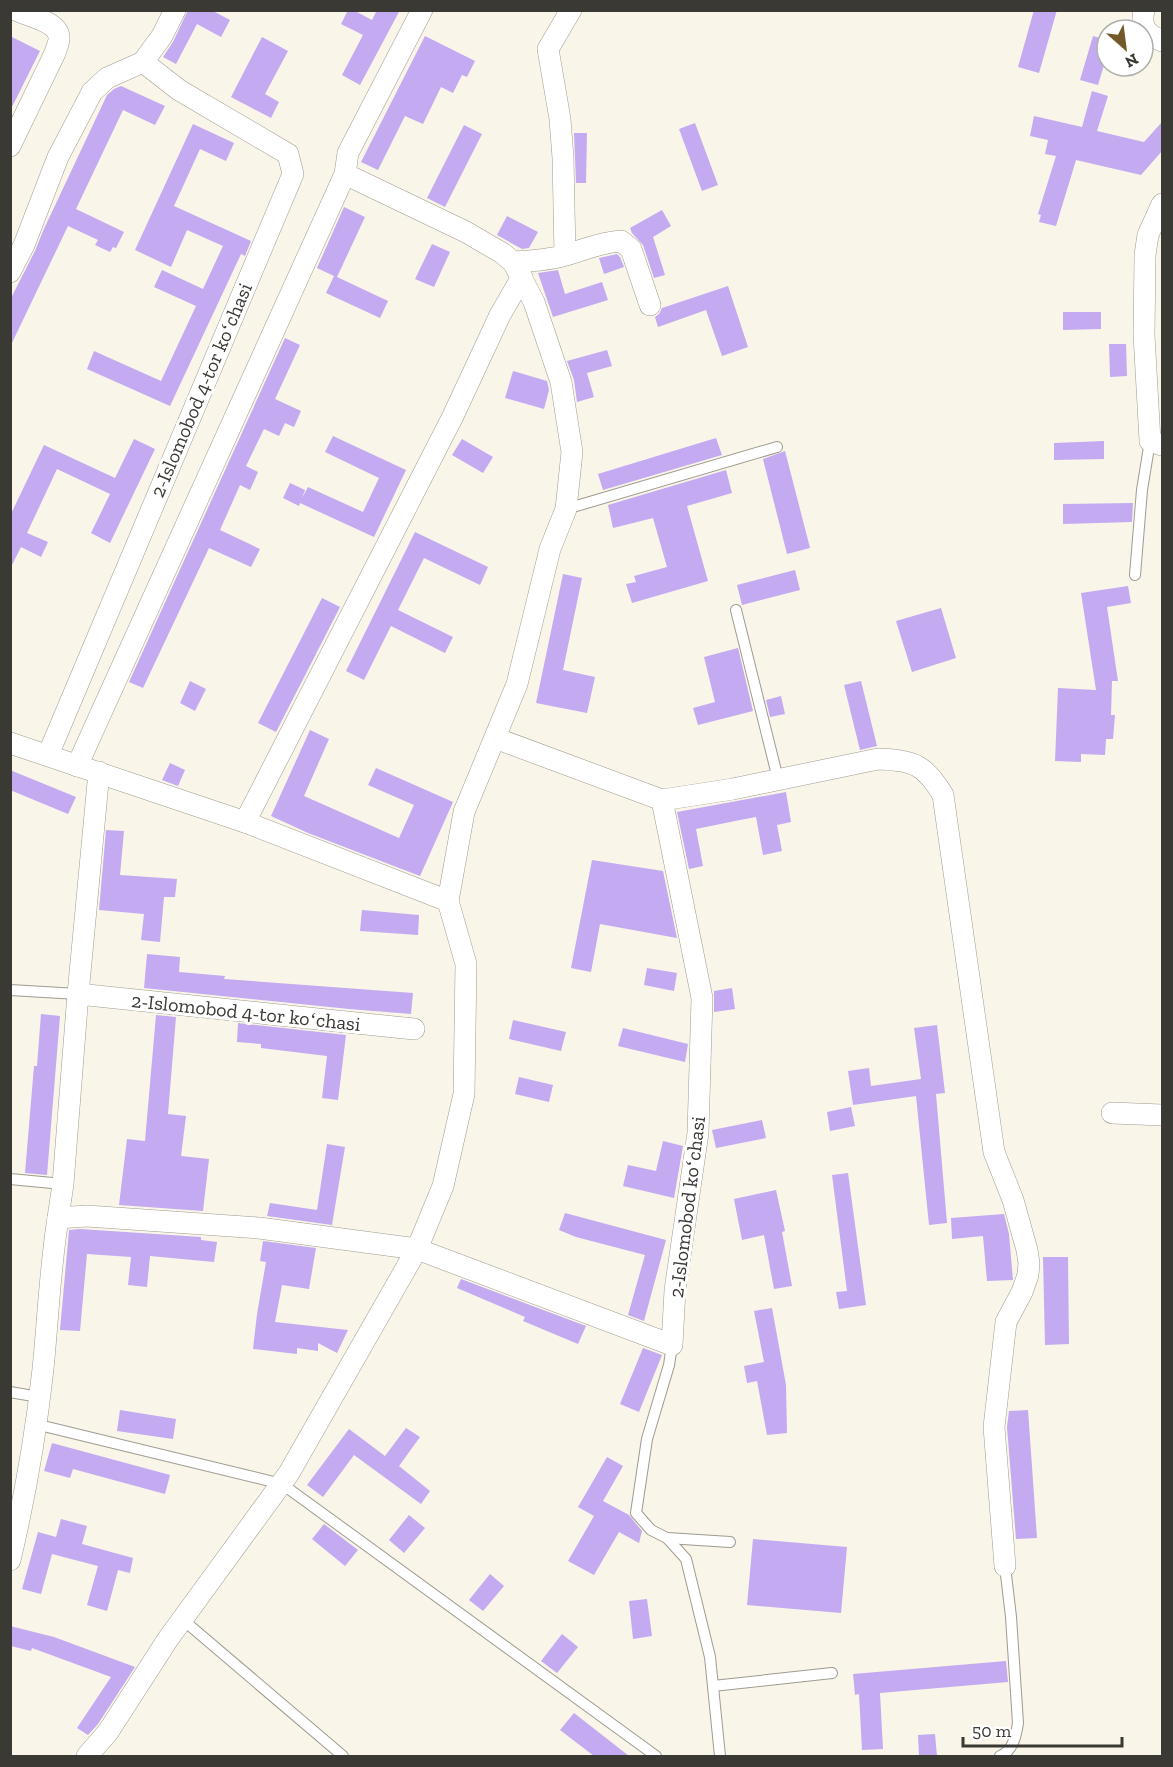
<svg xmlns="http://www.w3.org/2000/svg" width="1173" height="1767" font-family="'Zilla Slab',serif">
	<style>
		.building { fill: #c3aaf1 }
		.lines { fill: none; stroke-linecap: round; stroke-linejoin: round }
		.service-casing { stroke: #9f9b90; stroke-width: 12 }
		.minor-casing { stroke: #9f9b90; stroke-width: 22 }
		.service { stroke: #fff; stroke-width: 10 }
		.minor { stroke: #fff; stroke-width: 21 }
		.labels { text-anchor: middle; stroke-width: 6; stroke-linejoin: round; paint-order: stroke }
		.street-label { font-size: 20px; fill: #3b3934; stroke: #fff }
	</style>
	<rect width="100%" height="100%" fill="#f9f5e9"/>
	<g class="building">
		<polygon points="188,10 211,10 230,20 221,37 197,24 176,64 163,57 173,42"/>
		<polygon points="348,10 353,10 372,20 377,10 400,10 360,85 342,75 363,35 341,24"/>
		<polygon points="1034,10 1057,10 1039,73 1018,67"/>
		<polygon points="10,36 40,51 10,111"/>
		<polygon points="425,36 475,61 467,77 462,75 453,93 441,87 423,124 405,116 378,170 361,162"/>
		<polygon points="1093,36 1107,40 1107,55 1098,85 1080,80"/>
		<polygon points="262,37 288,51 265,94 279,102 271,118 231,97"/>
		<polygon points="121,86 165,106 155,125 123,110 76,209 124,232 116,248 113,247 110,252 95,245 98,240 68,226 10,347 10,300 35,251 43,231 107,95 114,89"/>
		<polygon points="1092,91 1108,96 1097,131 1144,142 1162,122 1162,151 1141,175 1076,160 1056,226 1039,222 1041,215 1038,214 1056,156 1045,154 1048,140 1030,136 1034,116 1082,127"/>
		<polygon points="695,123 718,185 702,191 679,129"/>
		<polygon points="193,124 234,143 226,161 200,149 174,206 251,241 245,256 241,254 170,406 87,369 94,351 161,381 196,306 154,287 162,270 203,289 223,246 187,230 171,267 135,250"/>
		<polygon points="464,125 482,134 445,207 427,198"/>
		<polygon points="574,133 587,133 586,183 576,183"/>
		<polygon points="344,207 365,217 337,277 388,301 380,318 326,293 334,276 317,268"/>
		<polygon points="662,210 671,226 653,237 665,275 654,278 643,245 632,233 630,228"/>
		<polygon points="507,216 538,232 529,248 522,249 497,235"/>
		<polygon points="432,244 450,252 434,287 415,279"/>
		<polygon points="617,254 620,257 624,267 604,274 599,258"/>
		<polygon points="558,270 565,294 602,282 608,300 553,317 538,273"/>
		<polygon points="728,286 748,347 722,356 706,310 658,327 655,317 659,314 662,308"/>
		<polygon points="1063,312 1101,312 1101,329 1063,330"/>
		<polygon points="285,338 300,345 275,399 301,411 294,427 285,423 279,436 264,429 246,466 258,472 250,490 240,485 220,530 260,549 251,567 209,548 143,688 129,682"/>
		<polygon points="1109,344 1126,344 1127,376 1110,377"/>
		<polygon points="607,350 612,366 587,373 594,397 577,402 574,380 567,361"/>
		<polygon points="513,371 547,381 549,390 544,409 505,398"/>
		<polygon points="333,436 406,470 374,537 300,503 299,506 283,498 290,483 305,490 302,498 308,487 363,512 379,478 325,452"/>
		<polygon points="716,438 722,455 603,490 598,474"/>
		<polygon points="134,439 155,449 110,543 91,533 110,494 57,469 27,533 48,542 41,557 21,547 10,569 10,516 44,445 115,478"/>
		<polygon points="462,439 493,457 483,473 452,455"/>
		<polygon points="1104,441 1104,459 1054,460 1054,443"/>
		<polygon points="785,451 810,548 787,554 763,459"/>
		<polygon points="726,470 732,493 687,506 708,581 632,603 626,584 636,582 634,576 667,567 653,518 613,528 608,505"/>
		<polygon points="1133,503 1132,522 1063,524 1063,504"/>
		<polygon points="415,532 488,567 480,585 424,558 398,610 453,637 445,653 391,626 364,680 346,671"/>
		<polygon points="795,570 800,590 742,605 737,585"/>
		<polygon points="563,574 582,578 563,670 595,677 587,713 536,703"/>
		<polygon points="1128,586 1131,603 1107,607 1118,681 1112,681 1111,715 1115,715 1113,739 1106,739 1105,755 1081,754 1081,762 1055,761 1058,688 1096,690 1081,593"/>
		<polygon points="322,598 340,607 276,732 258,723"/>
		<polygon points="941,608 956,658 912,672 896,621"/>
		<polygon points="738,648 753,711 698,725 693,708 715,702 704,657"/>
		<polygon points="190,681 206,689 195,711 180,703"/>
		<polygon points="861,681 877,746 860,750 844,685"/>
		<polygon points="781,696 785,714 770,717 766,700"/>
		<polygon points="310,730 329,739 304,796 399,838 414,805 368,785 376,768 453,802 420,876 308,833 271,816"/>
		<polygon points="170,763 185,770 178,786 162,780"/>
		<polygon points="10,770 76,797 68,814 10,790"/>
		<polygon points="786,792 791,822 777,825 782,851 763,855 756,817 740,820 696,829 703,866 689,869 677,812"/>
		<polygon points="106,830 124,831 120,875 177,879 175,897 164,897 160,942 141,940 144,914 99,910"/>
		<polygon points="592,860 663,871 677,938 600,924 591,972 571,968"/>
		<polygon points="362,910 419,915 418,935 360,931"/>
		<polygon points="147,954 180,957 179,972 225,976 224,979 413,993 411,1014 349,1009 144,988"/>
		<polygon points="647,968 677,973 674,991 644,985"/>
		<polygon points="732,988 735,1009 714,1012 714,991"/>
		<polygon points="41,1014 60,1016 47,1175 25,1173 34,1066 37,1066"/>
		<polygon points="156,1015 176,1017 168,1114 186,1116 181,1156 209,1159 203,1211 119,1205 127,1139 145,1141"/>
		<polygon points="513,1020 566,1032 561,1051 509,1039"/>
		<polygon points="238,1023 346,1035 338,1100 322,1098 327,1056 261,1048 261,1044 237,1042"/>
		<polygon points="937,1025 945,1093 936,1094 947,1223 929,1225 916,1096 853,1105 848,1071 869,1068 871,1086 921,1079 914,1028"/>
		<polygon points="623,1028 688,1044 685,1062 618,1046"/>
		<polygon points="519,1077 553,1085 549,1102 515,1094"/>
		<polygon points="851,1107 855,1126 830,1131 827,1112"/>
		<polygon points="762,1120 766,1138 716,1148 712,1130"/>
		<polygon points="663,1141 683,1146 674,1198 623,1186 628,1165 656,1171"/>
		<polygon points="327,1144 345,1147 332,1225 267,1216 270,1203 317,1210"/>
		<polygon points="848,1173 866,1305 839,1309 836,1292 847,1291 832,1175"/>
		<polygon points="776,1190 785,1231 782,1232 792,1286 774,1289 764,1235 742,1240 734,1199"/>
		<polygon points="565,1213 666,1240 644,1321 628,1315 645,1255 576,1237 559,1230"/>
		<polygon points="1004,1214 1009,1234 1013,1280 987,1281 983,1236 952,1239 951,1218"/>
		<polygon points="80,1229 201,1237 201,1240 217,1242 214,1262 150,1256 147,1287 128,1285 131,1257 87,1254 80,1331 60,1330 69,1230"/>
		<polygon points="263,1241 316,1248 309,1289 282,1285 275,1322 348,1330 337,1353 318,1343 318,1351 297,1348 297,1354 253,1349 257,1314 266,1262 260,1261"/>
		<polygon points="1043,1257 1068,1257 1069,1344 1045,1345"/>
		<polygon points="461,1279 586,1326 578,1344 523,1321 525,1317 457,1288"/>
		<polygon points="772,1308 786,1385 787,1433 767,1435 757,1381 747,1383 744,1366 764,1362 754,1311"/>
		<polygon points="643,1348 662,1355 639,1412 620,1404"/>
		<polygon points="120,1410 176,1419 173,1439 117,1431"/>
		<polygon points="1028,1410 1037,1538 1016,1539 1007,1427 1009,1411"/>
		<polygon points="406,1428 420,1437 399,1466 430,1491 421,1504 354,1455 323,1497 307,1485 349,1429 385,1456"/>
		<polygon points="52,1443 170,1475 165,1494 73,1469 70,1478 44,1471"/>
		<polygon points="607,1457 623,1466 603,1501 629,1515 642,1531 639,1543 619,1532 594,1575 568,1561 594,1516 578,1507"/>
		<polygon points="409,1515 425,1528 404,1553 389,1540"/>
		<polygon points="61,1519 87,1526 82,1544 133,1558 130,1573 118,1570 107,1611 87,1605 98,1566 52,1554 41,1594 22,1589 38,1532 56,1537"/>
		<polygon points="324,1524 358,1550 345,1566 312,1539"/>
		<polygon points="753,1539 847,1547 841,1613 747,1605"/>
		<polygon points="490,1574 504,1586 483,1611 469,1600"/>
		<polygon points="647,1599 652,1636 633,1639 629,1601"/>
		<polygon points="10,1626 54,1637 135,1667 98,1724 88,1735 77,1728 111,1677 32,1648 31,1651 11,1646 12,1640 10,1640"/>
		<polygon points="562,1634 578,1647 557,1673 541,1661"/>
		<polygon points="1006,1661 1008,1682 880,1693 883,1749 862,1750 859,1694 855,1695 853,1674"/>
		<polygon points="574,1713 629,1756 594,1756 560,1730"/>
		<polygon points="935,1734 937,1756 919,1756 918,1735"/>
	</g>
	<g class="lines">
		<defs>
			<g id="service">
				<polyline points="566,509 777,447"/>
				<polyline points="1135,575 1142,490 1150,441"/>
				<polyline points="736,610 778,779"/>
				<polyline points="10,990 78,994"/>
				<polyline points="10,1179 63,1184"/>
				<polyline points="672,1345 669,1365 647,1439 636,1513 651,1530 667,1538 686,1559 710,1657 720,1756"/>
				<polyline points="10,1392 39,1397"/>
				<polyline points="35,1424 282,1484 656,1756"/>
				<polyline points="667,1538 730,1542"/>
				<polyline points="182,1619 343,1756"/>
				<polyline points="713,1686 832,1673"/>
				<path d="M1000 1756C1013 1751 1016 1736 1018 1723L1011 1617 1005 1566"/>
			</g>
			<g id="minor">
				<path d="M1144 10C1140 28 1147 34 1162 41"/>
				<path d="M10 146 55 53C56 49 59 43 59 39 60 21 29 17 16 10"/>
				<polyline points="345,174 348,153 422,10"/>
				<polyline points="1162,204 1148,235 1145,255 1144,335 1150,441 1162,445"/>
				<polyline points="565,255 563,158 560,119 548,49 571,10"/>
				<path d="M513 262C531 261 549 260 566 255 584 250 601 242 621 241L631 249 650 305"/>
				<polyline points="10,272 24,245 58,157 92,92 107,78 143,62 162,36 175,10"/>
				<path d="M495 738 662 800 733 789 878 759C914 760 925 765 943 795L994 1152 1013 1200 1027 1250 1029 1263 1028 1275 1022 1292 1006 1322 994 1427 1005 1566"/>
				<polyline points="10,743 245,822 448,901"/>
				<polyline points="48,755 293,174 288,154 179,90 143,62"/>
				<polyline points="77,766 345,174 466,232 502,253 513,262 534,302 561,382 572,452 566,509 550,549 517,684 464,812 448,901 466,964 464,1094 443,1186 417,1249 289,1473 168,1639 108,1732 87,1756"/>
				<polyline points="245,822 453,416 500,315 522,277"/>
				<polyline points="78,994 414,1029"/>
				<polyline points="1112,1113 1162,1115"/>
				<polyline points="58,1218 63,1184 78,994 99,772"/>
				<path d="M10 1560C25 1497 36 1433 43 1369 48 1319 50 1268 58 1218L87 1216 259 1228 417 1249 672 1345 675 1290 698 1133 702 998 662 800"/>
			</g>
		</defs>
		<use href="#service" class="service-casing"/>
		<use href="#minor" class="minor-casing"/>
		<use href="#service" class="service"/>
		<use href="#minor" class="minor"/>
	</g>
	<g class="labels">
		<g class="street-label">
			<text transform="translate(201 390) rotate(-67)" y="7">2-Islomobod 4-tor koʻchasi</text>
			<text transform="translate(246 1012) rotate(6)" y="7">2-Islomobod 4-tor koʻchasi</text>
			<text transform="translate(687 1207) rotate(-83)" y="7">2-Islomobod koʻchasi</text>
		</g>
	</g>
	<rect width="1173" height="1767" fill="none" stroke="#3b3934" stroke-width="24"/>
	<g transform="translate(1125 48) rotate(152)"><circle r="28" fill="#ffffff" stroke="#b1b0ae" stroke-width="1.5"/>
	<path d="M0-4.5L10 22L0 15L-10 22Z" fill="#74592b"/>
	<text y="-9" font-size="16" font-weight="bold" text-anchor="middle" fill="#3b3934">N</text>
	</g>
	<path d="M963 1737v9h159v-9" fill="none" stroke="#3b3934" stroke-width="3"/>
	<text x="972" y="1737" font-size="18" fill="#3b3934" stroke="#ffffff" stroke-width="4.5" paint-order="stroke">50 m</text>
</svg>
